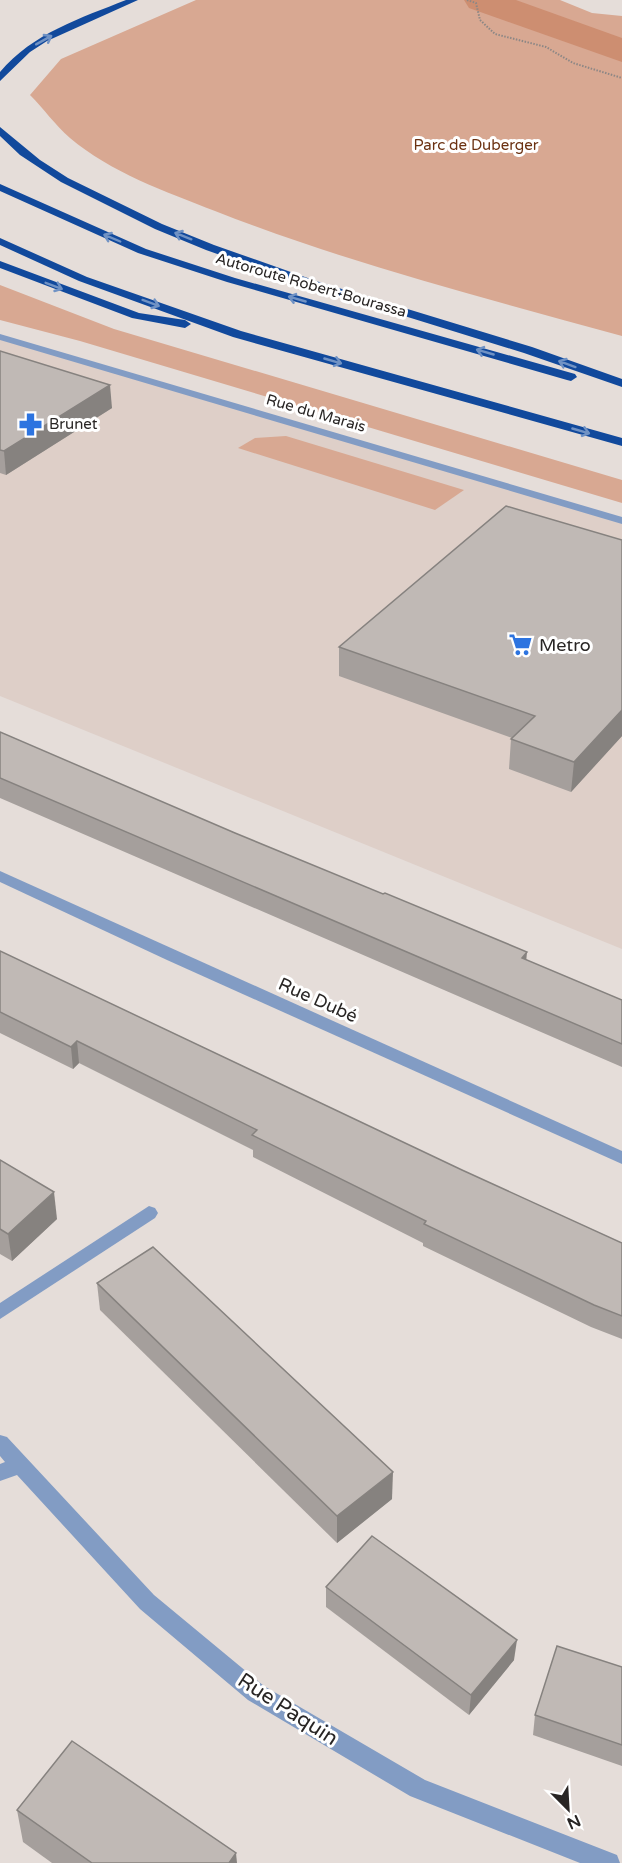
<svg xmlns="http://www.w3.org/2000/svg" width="622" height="1863" font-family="'Varela Round',sans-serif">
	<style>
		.built { fill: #decfc8 }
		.green { fill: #d8a892 }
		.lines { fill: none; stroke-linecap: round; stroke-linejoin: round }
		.river { fill: #cd8e71; fill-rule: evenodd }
		.path { stroke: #8d8785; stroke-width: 2; stroke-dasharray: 1.5 1.5; stroke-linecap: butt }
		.minor { fill: #829cc4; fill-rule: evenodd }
		.highway { fill: #11499c; fill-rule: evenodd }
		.wall { fill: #a59f9c }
		.shaded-wall { fill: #86827f }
		.building { fill: #c0b9b5; stroke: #86827f; stroke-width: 1.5 }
		.oneway { stroke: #7092c4 }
		.labels { text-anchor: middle; stroke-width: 6; stroke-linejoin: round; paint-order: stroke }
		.far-park-label { font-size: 15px; fill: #6b3111; stroke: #fff }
		.far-street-label { font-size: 15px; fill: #282524; stroke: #fff }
		.far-poi-label { font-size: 15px; fill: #282524; stroke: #fff; text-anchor: start }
		.poi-label { font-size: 18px; fill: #282524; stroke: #fff; text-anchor: start }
		.street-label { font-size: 18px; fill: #282524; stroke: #fff }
		.near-street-label { font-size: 21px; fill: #282524; stroke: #fff }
	</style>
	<rect width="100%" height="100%" fill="#e5ddd9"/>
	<polygon class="built" points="0,337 622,521 622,949 0,696"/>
	<g class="green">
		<path d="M196 0H560L592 13 622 16V336C485 298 347 263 215 211 166 192 110 172 70 138 55 125 44 109 30 95L61 59Z"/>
		<polygon points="0,285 114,329 622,480 622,503 80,341 0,320"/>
		<polygon points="286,436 464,490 435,510 238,448 255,438"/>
	</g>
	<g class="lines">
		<polygon class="river" points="464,0 516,0 622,38 622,62 469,8"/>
		<polyline class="path" points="467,0 476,3 480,20 495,34 546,47 573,63 622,78"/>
		<g class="minor">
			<polygon points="0,334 622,517 622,524 0,340"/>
			<polygon points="0,871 622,1151 622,1164 167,960 0,882"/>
			<polygon points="149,1206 155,1208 158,1213 155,1218 0,1319 0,1303"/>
			<polygon points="0,1435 7,1437 154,1595 264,1686 425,1780 617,1855 620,1863 580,1863 410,1796 248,1700 140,1609 17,1475 0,1481 0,1464 5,1462 0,1456"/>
		</g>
		<g class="highway">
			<path d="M126 0H138L47 41 30 52 0 81V72C33 33 81 18 126 0Z"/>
			<polygon points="0,127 40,160 68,178 162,224 214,245 319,282 532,347 622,379 622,387 524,353 311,287 206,250 155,229 61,182 20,155 0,136"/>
			<polygon points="0,184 146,249 235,278 575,374 577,377 571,381 567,380 227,282 138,253 0,191"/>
			<polygon points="0,238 87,277 241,331 622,438 622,446 233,337 79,281 0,245"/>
			<polygon points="0,261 139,313 185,320 191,324 185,328 132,318 0,268"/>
		</g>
	</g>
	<g class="wall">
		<polygon points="0,351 112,408 6,475 0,473"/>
		<polygon points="622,540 622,736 571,792 509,769 511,739 512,738 339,676 339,647"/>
		<polygon points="0,732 526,960 622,1000 622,1067 0,798"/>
		<polygon points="0,951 462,1170 622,1243 622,1339 591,1327 423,1246 423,1243 253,1157 253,1150 79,1063 73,1069 0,1033"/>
		<polygon points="0,1160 57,1219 12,1261 0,1254"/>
		<polygon points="97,1283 392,1499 337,1543 100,1310"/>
		<polygon points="326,1587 514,1660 469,1715 326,1607"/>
		<polygon points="622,1667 622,1766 533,1735 535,1715"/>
		<polygon points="17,1810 237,1863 52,1863 23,1842"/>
	</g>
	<g class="shaded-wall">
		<polygon points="110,385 112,408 6,475 4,451"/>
		<polygon points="622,710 622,736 571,792 574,762"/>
		<polygon points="527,952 525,974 522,958"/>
		<polygon points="77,1041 79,1063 73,1069 71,1047"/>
		<polygon points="54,1192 57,1219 12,1261 8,1234"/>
		<polygon points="393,1472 392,1499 337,1543 337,1516"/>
		<polygon points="517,1640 514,1660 469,1715 471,1695"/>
		<polygon points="236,1853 237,1863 229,1863"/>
	</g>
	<g class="building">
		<polygon points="0,351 110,385 4,451 0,450"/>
		<polygon points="506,506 622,540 622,710 574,762 511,739 535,716 339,647"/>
		<polygon points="0,732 235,833 383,894 385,893 527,952 522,958 622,1000 622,1044 0,778"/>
		<polygon points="0,951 462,1170 622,1243 622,1316 594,1305 424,1224 426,1221 252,1135 257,1130 77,1041 71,1047 0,1012"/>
		<polygon points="0,1160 54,1192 8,1234 0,1229"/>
		<polygon points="153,1247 393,1472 337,1516 97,1283"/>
		<polygon points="372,1536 517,1640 471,1695 326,1587"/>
		<polygon points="557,1646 622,1667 622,1745 535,1715"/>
		<polygon points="72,1741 236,1853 229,1863 92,1863 17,1810"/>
	</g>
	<defs><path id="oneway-shaft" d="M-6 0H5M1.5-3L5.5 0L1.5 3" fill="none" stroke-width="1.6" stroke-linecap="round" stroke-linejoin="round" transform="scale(1.5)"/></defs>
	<g class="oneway">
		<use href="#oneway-shaft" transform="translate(44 40) rotate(-29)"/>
		<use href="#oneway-shaft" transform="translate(183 236) rotate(-158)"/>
		<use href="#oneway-shaft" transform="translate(112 238) rotate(-157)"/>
		<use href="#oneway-shaft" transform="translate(54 286) rotate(21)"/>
		<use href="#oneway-shaft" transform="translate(297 299) rotate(-164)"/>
		<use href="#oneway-shaft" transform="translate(151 303) rotate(20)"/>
		<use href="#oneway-shaft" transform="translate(485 352) rotate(-164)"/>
		<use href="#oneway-shaft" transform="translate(333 361) rotate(16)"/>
		<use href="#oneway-shaft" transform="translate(567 364) rotate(-160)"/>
		<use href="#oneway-shaft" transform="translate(581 431) rotate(16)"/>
	</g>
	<defs>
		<symbol id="pharmacy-bare" viewBox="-9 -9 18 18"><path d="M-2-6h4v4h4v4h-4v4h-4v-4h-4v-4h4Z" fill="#2d74e0" stroke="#fff" stroke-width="2.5" paint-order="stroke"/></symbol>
		<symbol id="supermarket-bare" viewBox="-9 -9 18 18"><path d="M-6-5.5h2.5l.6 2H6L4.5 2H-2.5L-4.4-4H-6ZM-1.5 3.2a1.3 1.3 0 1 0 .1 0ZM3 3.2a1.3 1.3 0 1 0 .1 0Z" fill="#2d74e0" stroke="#fff" stroke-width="2.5" paint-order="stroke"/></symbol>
	</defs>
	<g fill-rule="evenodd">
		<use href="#pharmacy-bare" x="14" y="408" width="33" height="33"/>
		<use href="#supermarket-bare" x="504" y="628" width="33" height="33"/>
	</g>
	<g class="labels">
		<g class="far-park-label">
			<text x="476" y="150">Parc de Duberger</text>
		</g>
		<g class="far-street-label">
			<text transform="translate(311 285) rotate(16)" y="5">Autoroute Robert-Bourassa</text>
			<text transform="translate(316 413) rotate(16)" y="5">Rue du Marais</text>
		</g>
		<g class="far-poi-label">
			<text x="49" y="429">Brunet</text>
		</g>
		<g class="poi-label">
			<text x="539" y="651">Metro</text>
		</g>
		<g class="street-label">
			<text transform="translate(318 1000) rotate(24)" y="6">Rue Dubé</text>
		</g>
		<g class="near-street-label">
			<text transform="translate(288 1709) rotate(33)" y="7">Rue Paquin</text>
		</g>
	</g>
	<g transform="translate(568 1809) rotate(156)" stroke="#ffffff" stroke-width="4.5" paint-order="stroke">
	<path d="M0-4.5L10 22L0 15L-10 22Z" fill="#282524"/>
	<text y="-9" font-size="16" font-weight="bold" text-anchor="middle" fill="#282524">N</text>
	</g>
</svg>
